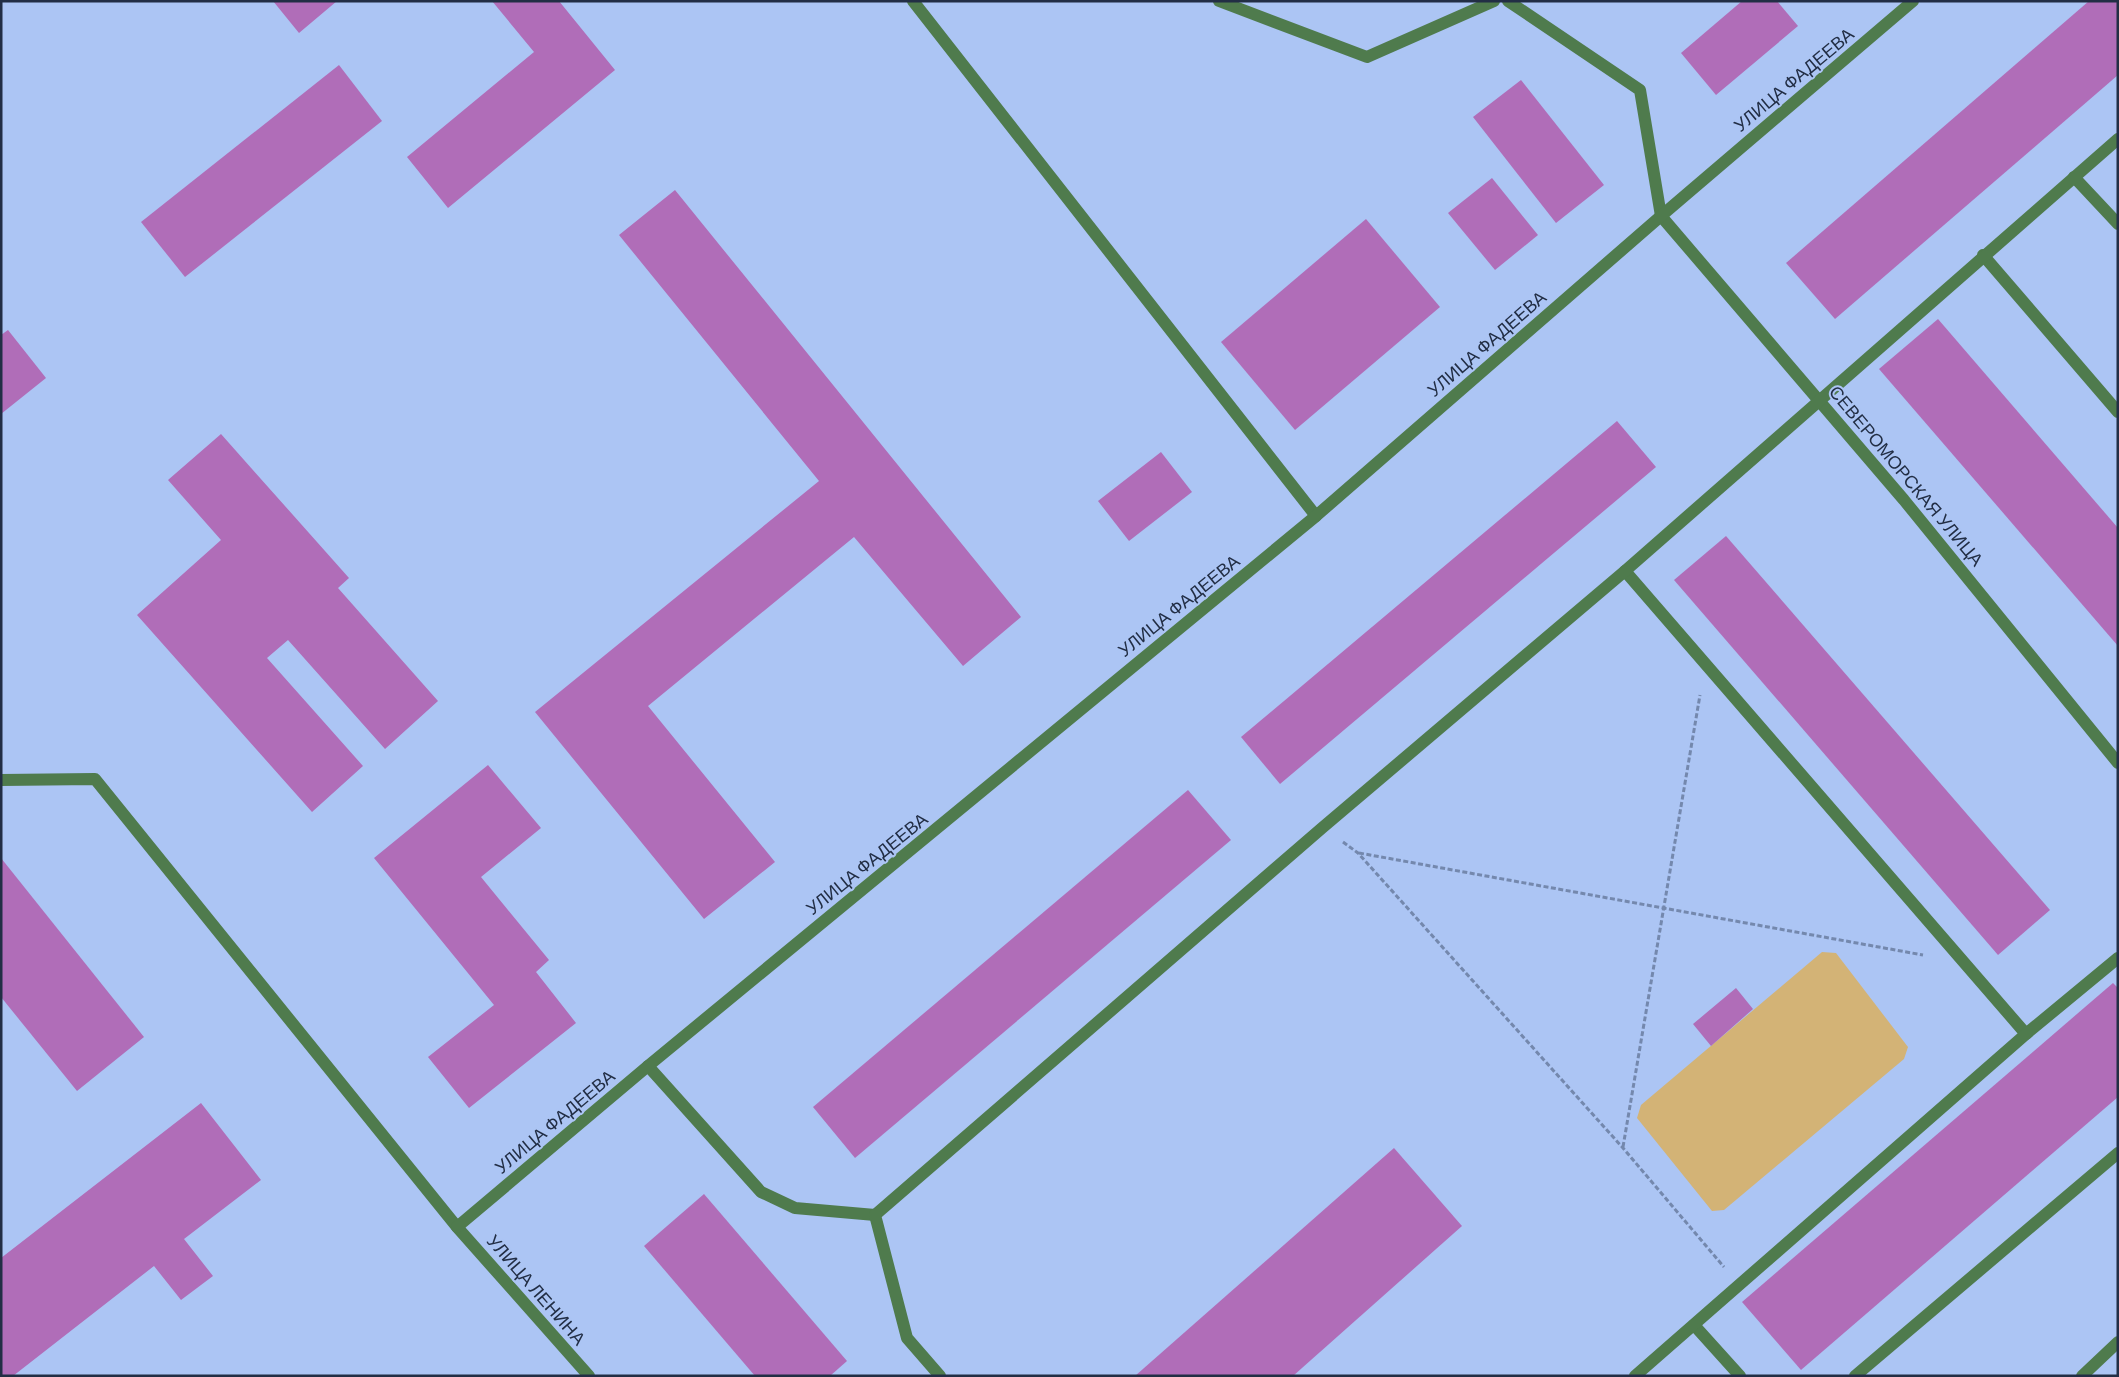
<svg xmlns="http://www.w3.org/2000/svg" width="2119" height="1377" font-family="Barlow,sans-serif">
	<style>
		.green { fill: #d3b376 }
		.building { fill: #b06db8 }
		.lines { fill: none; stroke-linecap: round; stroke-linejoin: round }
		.path { stroke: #7488ad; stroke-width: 3; stroke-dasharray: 5 2.5; stroke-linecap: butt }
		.minor { stroke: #4f7b4d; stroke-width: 12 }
		.labels { text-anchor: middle; stroke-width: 4; stroke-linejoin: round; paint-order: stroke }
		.street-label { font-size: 18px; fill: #222e45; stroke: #acc5f4 }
	</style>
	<rect width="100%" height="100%" fill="#acc5f4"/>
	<polygon class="green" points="1822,952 1836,953 1908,1047 1904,1059 1724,1210 1712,1211 1637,1118 1641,1105"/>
	<g class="building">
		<polygon points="273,1 337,1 299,33"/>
		<polygon points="492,1 559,1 615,70 448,208 407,157 534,52"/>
		<polygon points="1742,1 1777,1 1798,26 1716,95 1681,53"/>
		<polygon points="2089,1 2118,1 2118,75 1835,319 1786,263"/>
		<polygon points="339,65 382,121 185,277 141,222"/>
		<polygon points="1521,80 1604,185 1556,223 1473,117"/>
		<polygon points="1492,178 1538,235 1495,270 1448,213"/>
		<polygon points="675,190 1021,617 963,666 854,537 648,706 775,862 704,919 535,712 819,481 619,235"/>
		<polygon points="1366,219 1440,307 1295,430 1221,342"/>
		<polygon points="1938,319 2118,528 2118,646 1879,369"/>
		<polygon points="8,330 46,378 1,414 1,335"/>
		<polygon points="1617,421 1656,467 1280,784 1241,737"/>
		<polygon points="221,434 349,578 338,588 438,701 385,749 288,640 267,658 363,766 312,812 137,615 221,540 168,480"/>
		<polygon points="1161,452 1192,492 1129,541 1098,501"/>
		<polygon points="1726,536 2050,910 1998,955 1674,580"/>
		<polygon points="488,765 541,828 481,877 549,960 536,972 576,1023 469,1108 428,1057 494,1005 374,858"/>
		<polygon points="1188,790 1231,840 855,1158 813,1107"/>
		<polygon points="1,858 144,1037 77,1091 1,997"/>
		<polygon points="2113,983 2118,988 2118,1097 1801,1370 1742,1302"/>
		<polygon points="1736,988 1753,1009 1711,1046 1693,1024"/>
		<polygon points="201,1103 261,1180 184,1239 213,1276 181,1300 154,1266 13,1376 1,1376 1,1258"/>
		<polygon points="1394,1148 1462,1226 1293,1376 1135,1376"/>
		<polygon points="704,1194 847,1361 830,1376 755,1376 644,1246"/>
	</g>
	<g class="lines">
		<g class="path">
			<polyline points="1343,842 1358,853 1623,1148 1724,1267"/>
			<polyline points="1359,853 1923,955"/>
			<polyline points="1623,1147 1700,695"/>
		</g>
		<g class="minor">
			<polyline points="913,1 1316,516"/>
			<polyline points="1219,1 1367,57 1494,1"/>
			<polyline points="1508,1 1640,90 1661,216"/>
			<polyline points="2074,177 2118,224"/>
			<polyline points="1661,216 1904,500 2118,763"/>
			<polyline points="1983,255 2118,412"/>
			<polyline points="1625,571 2026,1034"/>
			<polyline points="1,780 95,779 457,1227 589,1376"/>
			<polyline points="648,1066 761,1192 795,1208 875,1215"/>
			<polyline points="457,1227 648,1066 1316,516 1661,216 1913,1"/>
			<polyline points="1694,1325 1740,1376"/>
			<polyline points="940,1376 907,1338 875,1215 1322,828 1625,571 2118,139"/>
			<polyline points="1635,1376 2026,1034 2118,958"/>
			<polyline points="1855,1376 2118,1153"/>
			<polyline points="2082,1376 2118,1342"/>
		</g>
	</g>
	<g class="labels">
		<g class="street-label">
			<text transform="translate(1794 80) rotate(-40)" y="6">УЛИЦА ФАДЕЕВА</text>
			<text transform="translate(1487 344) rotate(-41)" y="6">УЛИЦА ФАДЕЕВА</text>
			<text transform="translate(1906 476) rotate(50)" y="6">СЕВЕРОМОРСКАЯ УЛИЦА</text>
			<text transform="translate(1179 606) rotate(-39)" y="6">УЛИЦА ФАДЕЕВА</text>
			<text transform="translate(867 864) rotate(-39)" y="6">УЛИЦА ФАДЕЕВА</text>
			<text transform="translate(555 1122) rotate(-40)" y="6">УЛИЦА ФАДЕЕВА</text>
			<text transform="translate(536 1290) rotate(49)" y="6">УЛИЦА ЛЕНИНА</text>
		</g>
	</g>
	<rect width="2119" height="1377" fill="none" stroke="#222e45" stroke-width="5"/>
</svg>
